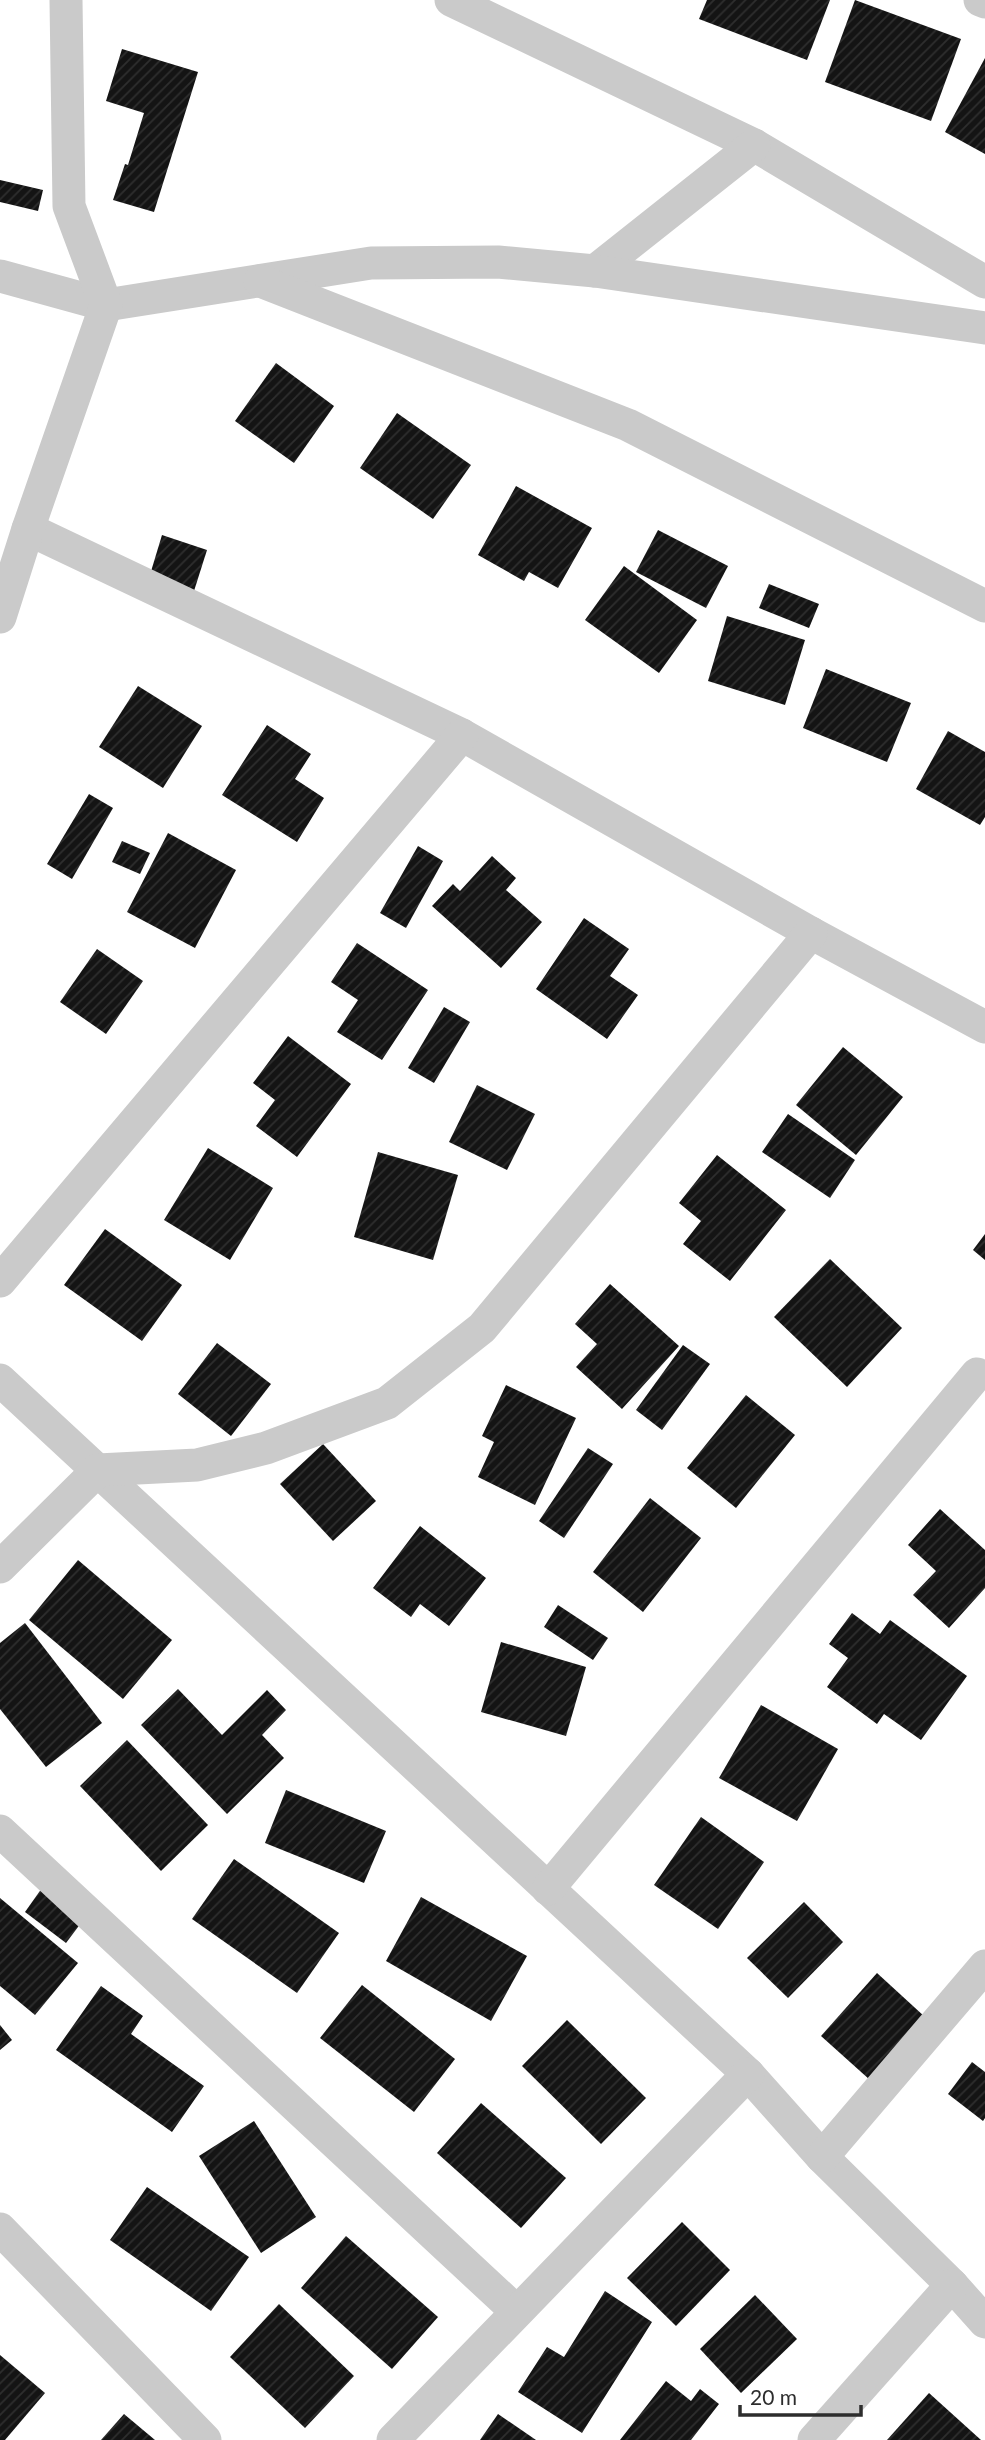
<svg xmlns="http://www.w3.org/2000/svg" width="985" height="2440" font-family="Lato,sans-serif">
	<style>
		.building { fill: url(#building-hatch) }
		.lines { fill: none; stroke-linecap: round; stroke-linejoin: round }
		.street { stroke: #cacaca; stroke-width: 33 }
	</style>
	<defs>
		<pattern id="building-hatch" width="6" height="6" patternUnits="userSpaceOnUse" patternTransform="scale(1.75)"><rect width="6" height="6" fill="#141414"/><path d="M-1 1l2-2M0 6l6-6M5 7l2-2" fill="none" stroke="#2e2e2e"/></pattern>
	</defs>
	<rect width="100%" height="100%" fill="#fff"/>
	<g class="building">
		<polygon points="707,0 830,0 807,60 699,19"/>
		<polygon points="855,0 961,39 931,121 825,82"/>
		<polygon points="122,49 198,72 154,212 113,200 125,164 128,165 144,113 106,101"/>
		<polygon points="985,58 985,154 945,132"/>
		<polygon points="0,180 43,190 38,211 0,202"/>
		<polygon points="276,363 334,406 294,463 235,421"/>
		<polygon points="397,413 471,465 433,519 360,468"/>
		<polygon points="516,486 592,528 558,588 529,572 524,581 478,555"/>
		<polygon points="658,530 728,566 706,608 636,572"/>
		<polygon points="162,535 207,550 194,591 149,578"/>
		<polygon points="624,566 697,620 659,673 585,620"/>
		<polygon points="769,584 819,604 809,628 759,608"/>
		<polygon points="727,616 805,640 785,705 708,681"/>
		<polygon points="826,669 911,703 887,762 803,728"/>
		<polygon points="138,686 202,726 163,788 99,747"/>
		<polygon points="267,725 311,754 295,779 324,798 297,842 222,795"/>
		<polygon points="948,731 985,752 985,817 980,825 916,789"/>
		<polygon points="89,794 113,808 72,879 47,864"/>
		<polygon points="168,833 236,870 195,948 127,912"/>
		<polygon points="122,841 150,853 140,874 112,862"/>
		<polygon points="418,846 443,861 406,928 380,913"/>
		<polygon points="492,856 516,878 506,890 542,922 501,968 432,906 453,884 460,891"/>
		<polygon points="584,918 629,949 610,976 638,995 607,1039 536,989"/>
		<polygon points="357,943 428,990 382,1060 337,1032 358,1000 331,982"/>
		<polygon points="97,949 143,981 106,1034 60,1002"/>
		<polygon points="444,1007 470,1022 434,1083 408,1068"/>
		<polygon points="288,1036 351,1084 297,1157 256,1126 275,1100 253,1083"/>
		<polygon points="843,1047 903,1097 856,1155 796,1105"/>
		<polygon points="477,1085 535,1114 507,1170 449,1142"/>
		<polygon points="788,1114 855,1160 830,1198 762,1152"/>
		<polygon points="208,1148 273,1188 230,1260 164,1220"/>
		<polygon points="378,1152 458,1175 433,1260 354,1237"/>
		<polygon points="717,1155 786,1210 730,1281 683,1244 701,1221 679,1203"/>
		<polygon points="105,1229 182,1285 142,1341 64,1285"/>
		<polygon points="985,1234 985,1260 973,1250"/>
		<polygon points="830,1259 902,1328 847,1387 774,1317"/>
		<polygon points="610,1284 679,1346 622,1409 576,1367 597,1344 575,1324"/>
		<polygon points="217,1343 271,1384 231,1436 178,1394"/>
		<polygon points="683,1345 710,1364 662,1430 636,1410"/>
		<polygon points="506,1385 576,1418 535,1505 478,1477 494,1442 482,1436"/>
		<polygon points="746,1395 795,1435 736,1508 687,1468"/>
		<polygon points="323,1444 376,1501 333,1541 280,1484"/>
		<polygon points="588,1448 613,1464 564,1538 539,1521"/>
		<polygon points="650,1498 701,1538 643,1612 593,1572"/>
		<polygon points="940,1509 985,1550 985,1588 949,1628 913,1595 936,1571 908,1545"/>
		<polygon points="420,1526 486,1578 449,1626 420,1604 411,1617 373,1588"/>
		<polygon points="78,1560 172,1640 123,1699 29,1620"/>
		<polygon points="558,1605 608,1638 593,1660 544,1627"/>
		<polygon points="852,1613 880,1634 890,1620 967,1676 921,1740 884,1714 877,1724 827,1687 848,1658 829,1644"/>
		<polygon points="25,1623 102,1723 46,1767 0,1709 0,1643"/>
		<polygon points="501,1642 586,1667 566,1736 481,1712"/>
		<polygon points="178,1689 222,1735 267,1690 286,1710 262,1735 284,1758 227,1814 141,1725"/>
		<polygon points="761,1705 838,1749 797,1821 719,1778"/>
		<polygon points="127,1740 208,1825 161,1871 80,1786"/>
		<polygon points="286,1790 386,1831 364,1883 265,1843"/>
		<polygon points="701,1817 764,1862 718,1929 654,1885"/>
		<polygon points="234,1859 339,1933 297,1993 192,1919"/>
		<polygon points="42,1888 84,1919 66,1943 25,1912"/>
		<polygon points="421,1897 527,1956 491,2021 386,1961"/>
		<polygon points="0,1898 78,1963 35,2015 0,1986"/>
		<polygon points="804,1902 843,1942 788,1998 747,1958"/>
		<polygon points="877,1973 925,2017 870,2080 821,2036"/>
		<polygon points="362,1985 455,2059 414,2112 320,2038"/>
		<polygon points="101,1986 143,2016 131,2034 204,2086 172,2132 56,2050"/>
		<polygon points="567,2020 646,2098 601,2144 522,2066"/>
		<polygon points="0,2025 12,2040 0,2050"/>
		<polygon points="972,2062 985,2072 985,2118 983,2121 948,2094"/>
		<polygon points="481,2103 566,2178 521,2228 437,2153"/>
		<polygon points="254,2121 316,2217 261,2253 199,2156"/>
		<polygon points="147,2187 249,2257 211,2311 110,2240"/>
		<polygon points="682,2222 730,2270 676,2326 627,2278"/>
		<polygon points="346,2236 438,2317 392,2369 301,2288"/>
		<polygon points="605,2291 652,2322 582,2433 518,2392 547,2347 564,2357"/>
		<polygon points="755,2295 797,2339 741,2393 700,2349"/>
		<polygon points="279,2304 354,2376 305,2428 230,2357"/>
		<polygon points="0,2355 45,2393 5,2440 0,2440"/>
		<polygon points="666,2381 691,2401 700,2389 719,2404 691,2440 620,2440"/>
		<polygon points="929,2393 981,2440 887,2440"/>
		<polygon points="124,2414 155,2440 101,2440"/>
		<polygon points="498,2414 536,2440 480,2440"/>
	</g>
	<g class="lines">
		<g class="street">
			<polyline points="451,0 754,145 985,282"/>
			<polyline points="980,0 985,2"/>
			<polyline points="595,271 754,145"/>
			<polyline points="0,276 106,305 371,263 498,262 595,271 985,328"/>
			<polyline points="260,281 628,425 985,606"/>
			<polyline points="28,529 462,735 811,933 985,1027"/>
			<polyline points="0,617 28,529 106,305 69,206 66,0"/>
			<polyline points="0,1281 462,735"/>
			<polyline points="0,1380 748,2074 822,2157 952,2285 985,2322"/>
			<polyline points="0,1567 98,1470 197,1465 266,1448 387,1403 482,1328 811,933"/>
			<polyline points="0,1831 516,2311"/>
			<polyline points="548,1889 977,1374"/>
			<polyline points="822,2157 985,1966"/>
			<polyline points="0,2229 205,2440"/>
			<polyline points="393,2440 748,2074"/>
			<polyline points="814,2440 952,2285"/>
		</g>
	</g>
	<path d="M740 2405v10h121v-10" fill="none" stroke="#2d2d2d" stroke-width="3.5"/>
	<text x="750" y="2405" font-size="21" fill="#2d2d2d" stroke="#ffffff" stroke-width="5" paint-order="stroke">20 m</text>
</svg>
